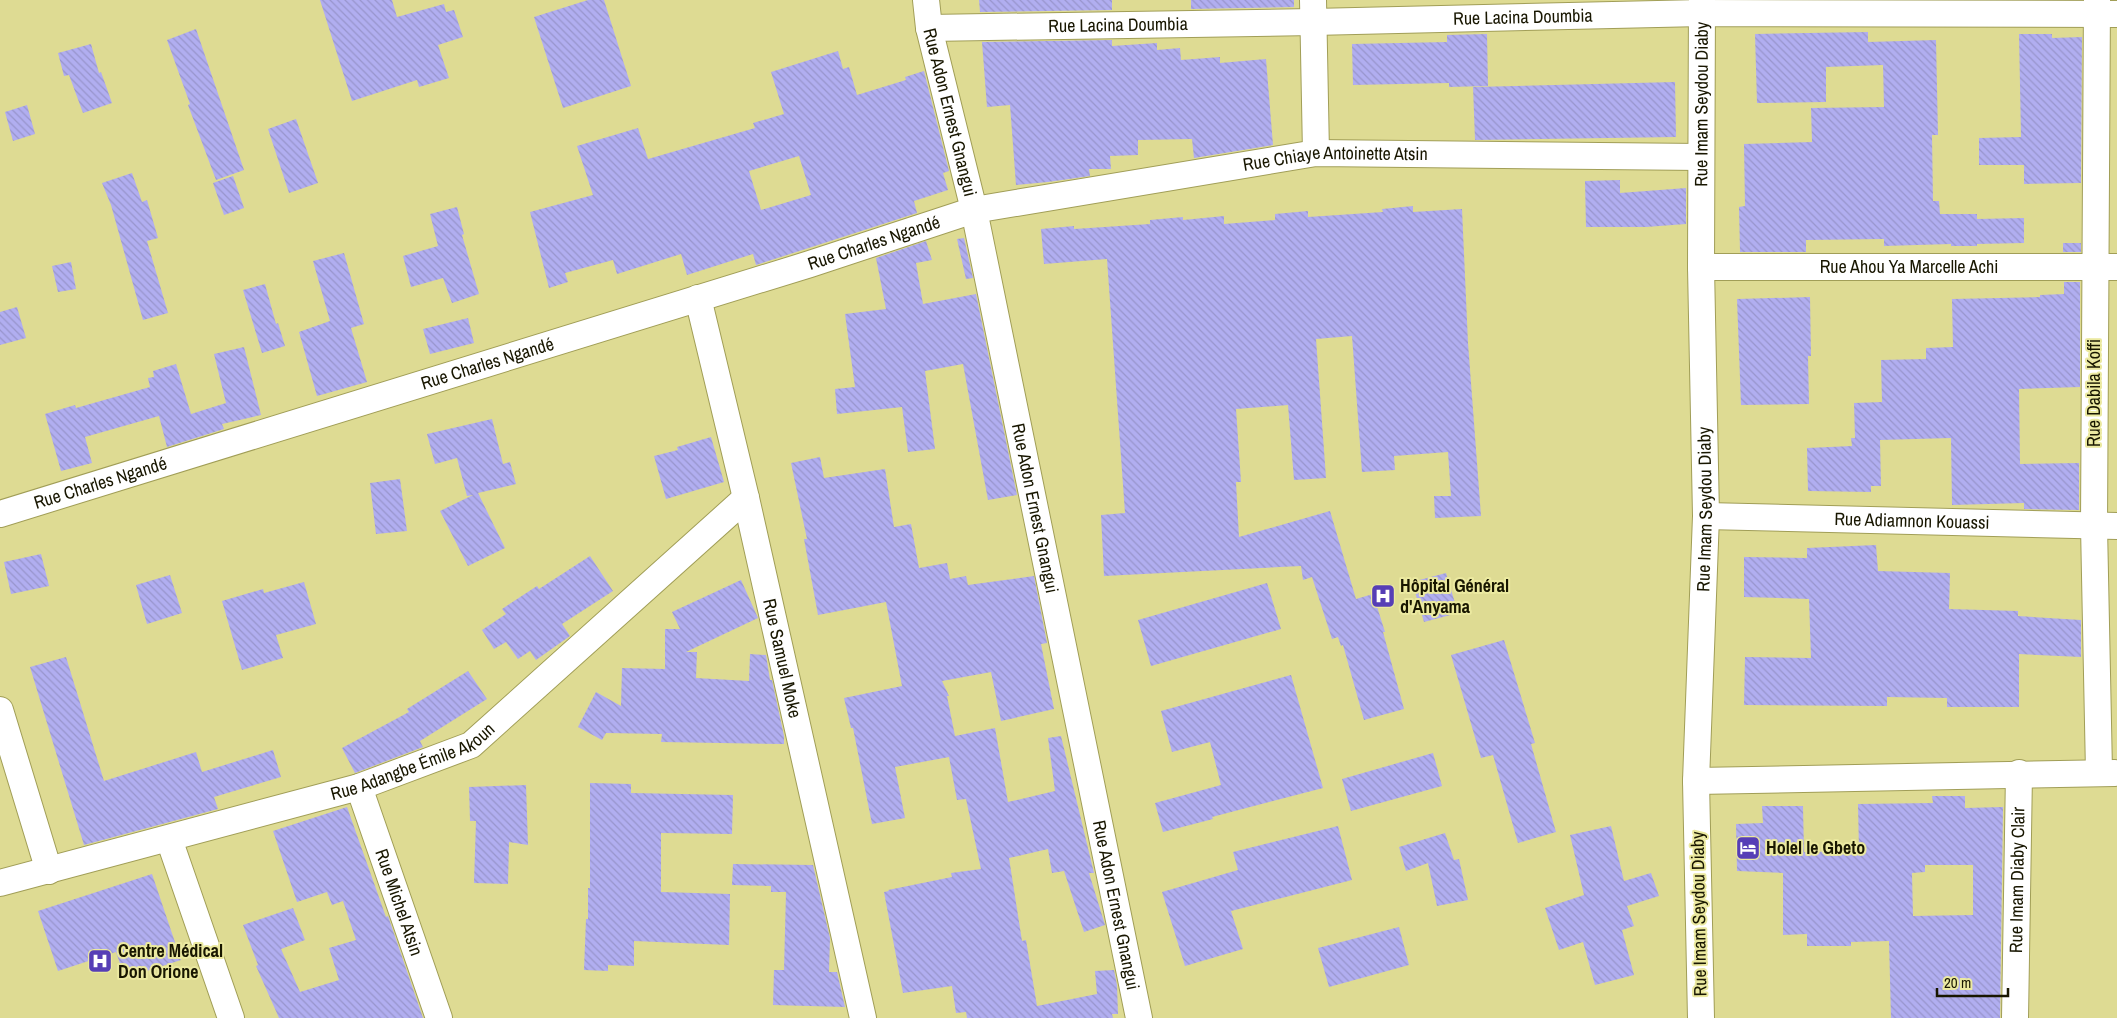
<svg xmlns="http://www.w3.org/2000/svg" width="2117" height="1018" font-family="'Archivo Narrow',sans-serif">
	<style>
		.building { fill: url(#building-back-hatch); fill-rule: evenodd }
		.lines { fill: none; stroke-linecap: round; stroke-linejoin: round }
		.minor-casing { stroke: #a19e57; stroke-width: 28 }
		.minor { stroke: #fff; stroke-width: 26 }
		.labels { text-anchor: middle; stroke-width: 4; stroke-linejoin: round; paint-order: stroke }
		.street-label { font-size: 18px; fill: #181600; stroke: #ebe9a0 }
		.poi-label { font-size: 18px; font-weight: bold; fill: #181600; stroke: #ebe9a0; text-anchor: start }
	</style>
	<defs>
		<pattern id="building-back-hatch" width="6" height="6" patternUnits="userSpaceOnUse" patternTransform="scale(1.25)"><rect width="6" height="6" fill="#b1aef0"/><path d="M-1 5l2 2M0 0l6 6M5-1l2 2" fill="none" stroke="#9895cc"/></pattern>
	</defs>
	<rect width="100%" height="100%" fill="#dedb93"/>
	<g class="building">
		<polygon points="320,0 392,0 397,17 444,4 446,12 454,10 463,37 438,45 449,78 419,87 417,80 352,101"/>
		<polygon points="588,0 604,0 631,86 563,108 534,17"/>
		<polygon points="979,0 1112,0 1112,10 980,12"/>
		<polygon points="1191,0 1294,0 1294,7 1191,9"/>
		<polygon points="196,29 244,170 216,180 188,105 190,104 167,40"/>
		<polygon points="1868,32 1868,42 1936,40 1938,135 1932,135 1933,201 1939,201 1940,214 1977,214 1977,219 2024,218 2024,243 1977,244 1977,246 1951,246 1951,244 1884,246 1884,239 1806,240 1806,252 1740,252 1739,207 1745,206 1744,144 1812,142 1811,108 1884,107 1883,65 1826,67 1826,102 1757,103 1755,34"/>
		<polygon points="1487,34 1488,86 1449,87 1449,83 1353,85 1352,44 1447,42 1447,35"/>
		<polygon points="2019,34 2052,34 2052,38 2082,37 2081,183 2024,184 2024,165 1979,165 1979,138 2021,137"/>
		<polygon points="1112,40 1112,46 1157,43 1157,50 1180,48 1181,60 1220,57 1220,63 1266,59 1273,145 1194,158 1192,139 1138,140 1138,155 1110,156 1111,169 1089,169 1090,176 1048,182 1016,185 1010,105 987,107 982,42"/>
		<polygon points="91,44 99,73 101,72 112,103 83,113 69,75 64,76 58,53"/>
		<path d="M838 51 843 69 849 67 857 95 906 80 905 77 924 71 949 171 943 173 948 190 914 201 917 213 756 265 753 254 687 275 681 254 617 274 613 260 565 273 568 282 549 288 530 212 593 195 577 146 638 128 648 159 755 128 753 123 784 114 771 72ZM799 156 811 195 761 210 749 171Z"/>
		<polygon points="1675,82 1676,137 1475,140 1473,87"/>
		<polygon points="27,105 35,134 13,141 5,112"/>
		<polygon points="296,119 318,183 289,193 268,129"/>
		<polygon points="132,173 142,202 147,200 158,238 147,241 168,313 143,320 111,205 102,183"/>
		<polygon points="233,176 244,208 224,215 213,183"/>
		<polygon points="1620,180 1620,193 1686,188 1686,224 1646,227 1586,227 1585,181"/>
		<polygon points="1413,206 1413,212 1462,209 1468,343 1481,516 1435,518 1434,496 1451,496 1448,452 1394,456 1395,470 1362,472 1352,336 1316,339 1326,478 1294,480 1288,405 1236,409 1241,482 1236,482 1239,537 1330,511 1356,599 1373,594 1385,632 1383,632 1404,709 1364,720 1343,645 1341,646 1338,637 1332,639 1312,577 1303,580 1301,566 1104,576 1101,515 1125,513 1107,259 1044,264 1041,229 1074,226 1074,229 1150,224 1150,220 1183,217 1183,220 1224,216 1224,224 1275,220 1275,214 1308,211 1308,217 1383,212 1382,209"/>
		<polygon points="457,207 464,234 462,235 479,294 452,303 443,278 411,287 403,256 438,246 430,214"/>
		<polygon points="964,238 973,278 966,279 957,239"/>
		<polygon points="926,241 932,260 916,263 923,304 976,294 1017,495 988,500 963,364 925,371 935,449 908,452 902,407 837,414 835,389 855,387 845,314 886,309 876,258"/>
		<rect x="2063" y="243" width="18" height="9"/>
		<polygon points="344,253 364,324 351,328 367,382 317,396 299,332 330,321 313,261"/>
		<polygon points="71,262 76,289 58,292 52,266"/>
		<polygon points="2064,282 2080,282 2080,387 2019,389 2020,464 2079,463 2079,510 2024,509 2024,503 1952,505 1951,438 1880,440 1881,486 1871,486 1871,492 1808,491 1807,448 1852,446 1851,438 1855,438 1854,403 1882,402 1881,360 1926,359 1926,348 1953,347 1952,299 2040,297 2040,295 2064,294"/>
		<polygon points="265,284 276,324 278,323 285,346 262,353 243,290"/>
		<polygon points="1810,297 1811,356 1808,356 1809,404 1741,405 1737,299"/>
		<polygon points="17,307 26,338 0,345 0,312"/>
		<polygon points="468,318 474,343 430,354 423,329"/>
		<polygon points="244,347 261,415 222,424 224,429 167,447 159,416 85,437 92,463 61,471 45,414 75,405 76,408 150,387 148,378 154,377 153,371 176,364 191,414 226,403 214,354"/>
		<polygon points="492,419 503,464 510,462 516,484 478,493 505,548 468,566 440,511 473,495 467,496 457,458 435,464 427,434"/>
		<polygon points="711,437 724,482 666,499 654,456 678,450 677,447"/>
		<polygon points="820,457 824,478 885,469 894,527 911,524 919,568 947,563 950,579 966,576 968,585 1034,576 1047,643 1041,644 1054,709 1001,721 991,672 942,681 949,696 947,696 955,736 995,728 1008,802 1055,791 1048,738 1061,736 1094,873 1089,873 1105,925 1084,932 1064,871 1052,873 1048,849 1009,858 1022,941 1026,940 1037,1006 1097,994 1095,971 1114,970 1117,985 1118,1014 1112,1014 1113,1018 967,1018 966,1012 956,1013 952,986 903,993 884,892 889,891 888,890 952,877 951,873 981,869 966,799 957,800 949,757 895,767 905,818 872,824 853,728 851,728 844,698 902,686 886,602 818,615 804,539 807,539 791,463"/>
		<polygon points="400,479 407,531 376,534 370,483"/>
		<polygon points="1876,545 1878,571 1950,573 1949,609 2018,611 2018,616 2081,620 2081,657 2019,654 2019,707 1947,707 1947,698 1887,697 1887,706 1744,705 1745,657 1811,658 1809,599 1744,597 1744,557 1807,558 1807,548"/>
		<polygon points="41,554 49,586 11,594 4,562"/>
		<polygon points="590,556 613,591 562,624 570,636 536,660 530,651 518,659 506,642 494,649 482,630 506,614 502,609 537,586 539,589"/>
		<polygon points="1446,573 1458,613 1424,622 1412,582"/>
		<polygon points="170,575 182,613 147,624 136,585"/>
		<polygon points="741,580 758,618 686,652 697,652 696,678 749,681 750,654 766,655 770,680 772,680 784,736 784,744 661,742 662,734 606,733 602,740 578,727 596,692 621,706 622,668 665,669 665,629 680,629 672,612"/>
		<polygon points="304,582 316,624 276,635 283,658 242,670 222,601 263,589 264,593"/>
		<polygon points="1267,583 1281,629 1151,666 1138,620"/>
		<polygon points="1504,640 1535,743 1531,744 1556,832 1518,843 1493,755 1481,758 1451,655"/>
		<polygon points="66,657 104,781 196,752 202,772 273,750 281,777 214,797 218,809 84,845 30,667"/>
		<polygon points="468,671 487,699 420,741 423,747 355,773 342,748 409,712 407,709"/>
		<polygon points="1291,675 1323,788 1212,817 1213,819 1163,832 1155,803 1221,785 1210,742 1172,752 1161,711"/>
		<polygon points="1433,753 1442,786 1351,811 1342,779"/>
		<polygon points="590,783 631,784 631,793 733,795 732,834 661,833 661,892 730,894 729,945 634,941 634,966 608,965 608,971 584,970 586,919 588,919 588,888 590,888"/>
		<polygon points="526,785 528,845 509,842 508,884 474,883 476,821 470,821 469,787"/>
		<path d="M1932 796H1965V808L2003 807 2000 1018H1891L1889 941 1851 942V946H1807V934L1783 935V873L1737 871 1736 824 1763 823 1762 806H1803L1804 852 1859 851 1858 804 1933 803ZM1925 865H1973V915L1913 916 1912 873 1925 872Z"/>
		<polygon points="347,807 386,917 388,916 423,1018 279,1018 256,966 258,965 243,925 293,908 305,940 281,949 300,992 339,980 329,948 356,940 343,901 332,905 327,892 297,902 273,831"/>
		<polygon points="1338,826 1352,880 1231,911 1243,949 1185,966 1162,892 1238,870 1233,852"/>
		<polygon points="1611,826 1624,881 1651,873 1659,896 1627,906 1634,926 1622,930 1634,975 1595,985 1583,942 1559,950 1545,908 1584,895 1570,835"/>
		<polygon points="1445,833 1454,860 1459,859 1468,900 1437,906 1428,863 1406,871 1399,847"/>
		<polygon points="733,864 813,865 830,938 829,972 837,972 845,1007 773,1005 774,970 784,970 786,892 771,892 771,886 732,885"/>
		<polygon points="152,874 181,960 125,978 116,952 58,971 38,911"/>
		<polygon points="1399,927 1409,965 1329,987 1318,948"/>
	</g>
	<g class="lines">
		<defs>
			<g id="minor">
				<path id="s1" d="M926 0 929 28 974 210 1139 1018"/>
				<polyline points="1313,0 1316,153"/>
				<polyline points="2097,0 2094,526 2099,772"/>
				<path id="s2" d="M929 28 1313 22 1702 13 2117 14"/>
				<path id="s3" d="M1701 267H2117"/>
				<path id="s4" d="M698 298 746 498 863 1018"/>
				<path id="s5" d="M0 514 810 264 974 210 1316 153 1701 157"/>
				<path id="s6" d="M1706 516 2117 526"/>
				<polyline points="0,710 49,871"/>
				<polyline points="1696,781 2115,773"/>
				<path id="s7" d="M359 787 439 1018"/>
				<polyline points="169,839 231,1018"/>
				<path id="s8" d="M0 883 359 787 471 745 746 498"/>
				<path id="s9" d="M1701 1018 1696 781 1706 516 1701 267 1702 0"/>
				<path id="s10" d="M2015 1018 2019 773"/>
			</g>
		</defs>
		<use href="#minor" class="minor-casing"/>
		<use href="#minor" class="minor"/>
	</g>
	<defs>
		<symbol id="hospital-square" viewBox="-11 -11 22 22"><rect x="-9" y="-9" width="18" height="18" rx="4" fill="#563eb6" stroke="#ebe9a0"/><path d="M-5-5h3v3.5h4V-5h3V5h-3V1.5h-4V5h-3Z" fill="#fff"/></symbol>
		<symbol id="hotel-square" viewBox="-11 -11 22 22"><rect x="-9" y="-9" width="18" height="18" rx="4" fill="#563eb6" stroke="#ebe9a0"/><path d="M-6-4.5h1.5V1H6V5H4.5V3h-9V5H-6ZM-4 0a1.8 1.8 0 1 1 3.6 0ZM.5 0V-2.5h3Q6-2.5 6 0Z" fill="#fff"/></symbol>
	</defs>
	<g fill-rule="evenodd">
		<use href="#hospital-square" x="1369" y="582" width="28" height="28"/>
		<use href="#hotel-square" x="1734" y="834" width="28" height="28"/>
		<use href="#hospital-square" x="86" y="947" width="28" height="28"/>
	</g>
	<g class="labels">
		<g class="street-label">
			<text dy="6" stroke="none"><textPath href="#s2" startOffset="594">Rue Lacina Doumbia</textPath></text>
			<text dy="6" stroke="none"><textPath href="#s2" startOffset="189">Rue Lacina Doumbia</textPath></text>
			<text dy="6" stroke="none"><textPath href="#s9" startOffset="914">Rue Imam Seydou Diaby</textPath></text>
			<text dy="6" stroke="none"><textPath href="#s1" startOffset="115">Rue Adon Ernest Gnangui</textPath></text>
			<text dy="6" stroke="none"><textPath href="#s5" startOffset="1386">Rue Chiaye Antoinette Atsin</textPath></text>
			<text dy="6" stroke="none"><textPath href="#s5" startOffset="915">Rue Charles Ngandé</textPath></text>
			<text dy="6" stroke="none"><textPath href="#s3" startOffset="208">Rue Ahou Ya Marcelle Achi</textPath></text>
			<text dy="6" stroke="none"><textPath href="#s5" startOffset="510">Rue Charles Ngandé</textPath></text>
			<text transform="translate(2094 393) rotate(-90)" y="6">Rue Dabila Koffi</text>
			<text dy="6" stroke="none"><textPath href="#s5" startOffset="105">Rue Charles Ngandé</textPath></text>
			<text dy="6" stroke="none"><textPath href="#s1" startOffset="520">Rue Adon Ernest Gnangui</textPath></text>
			<text dy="6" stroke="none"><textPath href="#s9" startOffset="509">Rue Imam Seydou Diaby</textPath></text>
			<text dy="6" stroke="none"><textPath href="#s6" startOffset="206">Rue Adiamnon Kouassi</textPath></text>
			<text dy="6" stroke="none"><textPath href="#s4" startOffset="370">Rue Samuel Moke</textPath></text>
			<text dy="6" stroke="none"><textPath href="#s8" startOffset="431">Rue Adangbe Émile Akoun</textPath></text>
			<text dy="6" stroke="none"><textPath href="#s10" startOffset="138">Rue Imam Diaby Clair</textPath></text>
			<text dy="6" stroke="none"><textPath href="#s7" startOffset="122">Rue Michel Atsin</textPath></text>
			<text dy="6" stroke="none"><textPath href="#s1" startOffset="925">Rue Adon Ernest Gnangui</textPath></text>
			<text transform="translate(1699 914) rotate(-91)" y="6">Rue Imam Seydou Diaby</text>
		</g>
		<g class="poi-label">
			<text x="1400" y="592">Hôpital Général<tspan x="1400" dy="21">d'Anyama</tspan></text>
			<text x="1766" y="854">Holel le Gbeto</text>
			<text x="118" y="957">Centre Médical<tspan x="118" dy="21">Don Orione</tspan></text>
		</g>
	</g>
	<path d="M1937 988v8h71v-8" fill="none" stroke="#181600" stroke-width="2.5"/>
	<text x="1944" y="988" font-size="15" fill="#181600" stroke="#ebe9a0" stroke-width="4" paint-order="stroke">20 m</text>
</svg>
